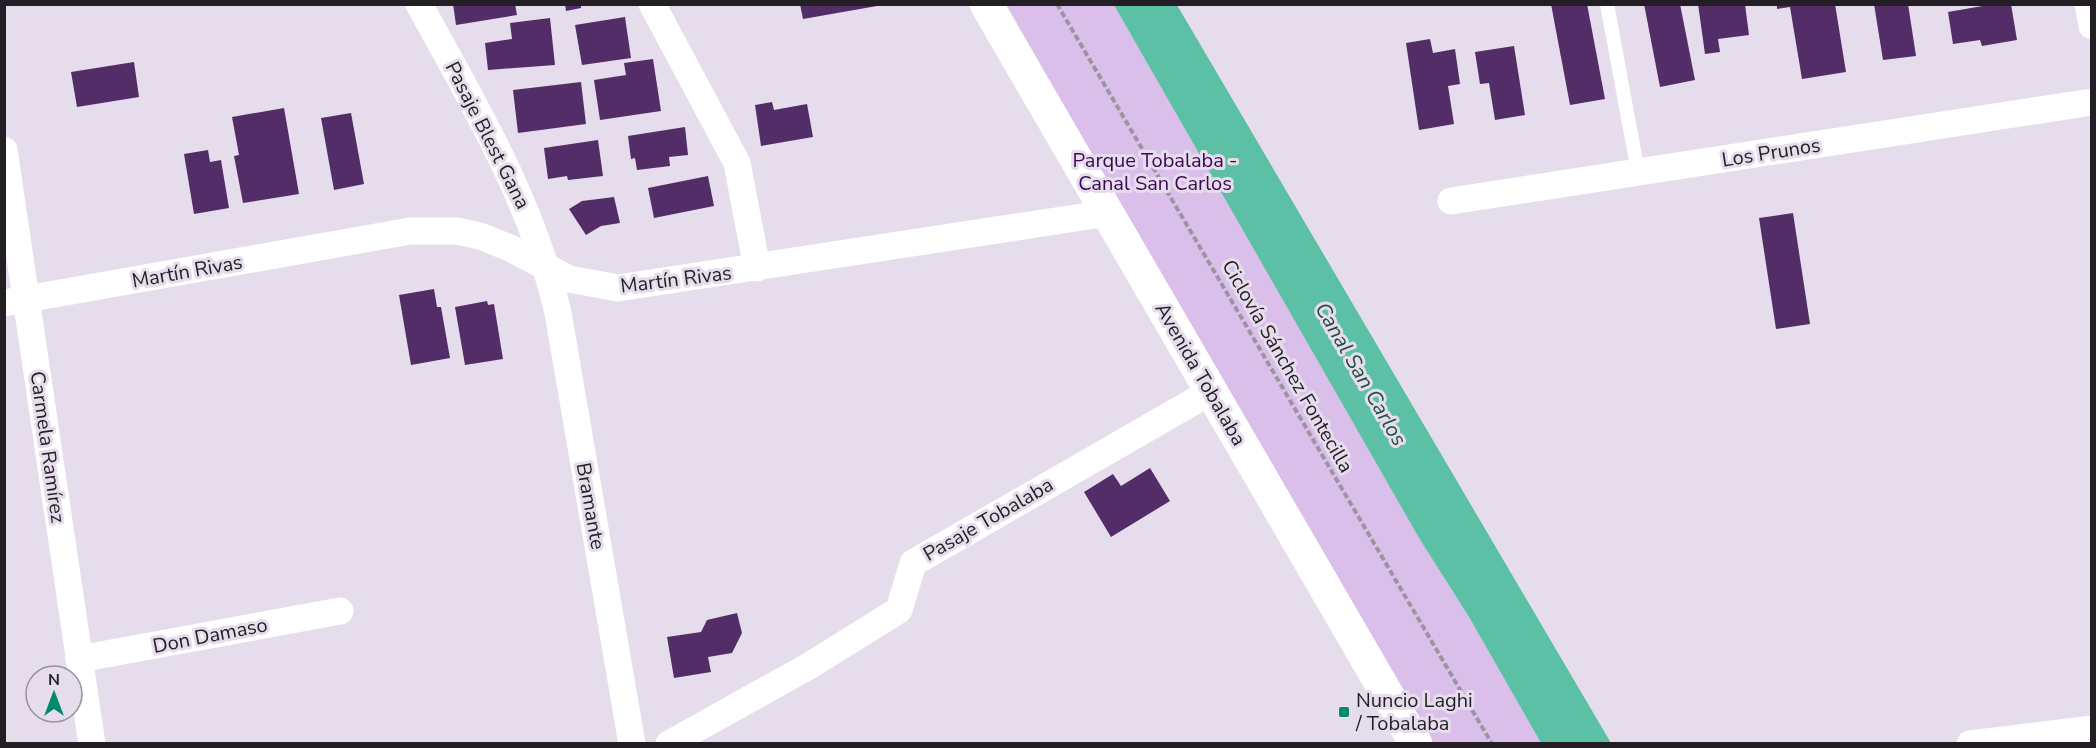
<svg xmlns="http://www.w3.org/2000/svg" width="2096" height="748" font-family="'Nunito Sans',sans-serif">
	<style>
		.green { fill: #dabfeb }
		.water { fill: #5cc0a5 }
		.building { fill: #522d67 }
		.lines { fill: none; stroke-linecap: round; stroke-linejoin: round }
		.path { stroke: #9c95a1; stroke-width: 4; stroke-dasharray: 6 3; stroke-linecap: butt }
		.service { stroke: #fff; stroke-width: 14 }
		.minor { stroke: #fff; stroke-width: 27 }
		.secondary { stroke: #fff; stroke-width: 33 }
		.poi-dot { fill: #028a6f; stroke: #e6ddec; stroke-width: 2 }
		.labels { text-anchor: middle; stroke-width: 6; stroke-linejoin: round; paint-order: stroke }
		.street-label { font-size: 20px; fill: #221e24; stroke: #e6ddec }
		.park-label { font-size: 20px; fill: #3f0658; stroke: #e6ddec }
		.poi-label { font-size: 20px; fill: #221e24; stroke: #e6ddec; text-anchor: start }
		.water-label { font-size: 21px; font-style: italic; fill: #224d41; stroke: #e6ddec }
	</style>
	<rect width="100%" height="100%" fill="#e6ddec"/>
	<polygon class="green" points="1007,5 1114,5 1419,538 1469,617 1541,743 1432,743 1109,188"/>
	<polygon class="water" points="1114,5 1177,5 1611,743 1541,743 1469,617 1419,538"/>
	<g class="building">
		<polygon points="453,4 515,4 517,15 456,25"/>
		<polygon points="565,4 581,4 581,8 566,11"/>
		<polygon points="800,4 877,4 877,6 803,19"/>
		<polygon points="1551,4 1587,4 1605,99 1570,105"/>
		<polygon points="1644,4 1680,4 1695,80 1660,87"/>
		<polygon points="1698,4 1745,4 1749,35 1718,39 1720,52 1705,54"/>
		<polygon points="1777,4 1835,4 1846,72 1802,79 1790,7 1777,9"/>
		<polygon points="1874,4 1908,4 1916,56 1883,60"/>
		<polygon points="1994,4 2011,4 2017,40 1982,46 1980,40 1953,44 1948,12"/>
		<polygon points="625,17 631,58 582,65 575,25"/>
		<polygon points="550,18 555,65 488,70 485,43 512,39 510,23"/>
		<polygon points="1430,39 1433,53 1455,49 1460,84 1448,86 1454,124 1419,130 1406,43"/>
		<polygon points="1514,46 1525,115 1495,120 1489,83 1480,84 1475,52"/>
		<polygon points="653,59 661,111 600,120 594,80 626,75 624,63"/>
		<polygon points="134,62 139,97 77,107 71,72"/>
		<polygon points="581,82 586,124 518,133 513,90"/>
		<polygon points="772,102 774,110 807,104 813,137 761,146 755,105"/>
		<polygon points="284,108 299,194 243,203 234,156 239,155 232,117"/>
		<polygon points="351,113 364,184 334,190 321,118"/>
		<polygon points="685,127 688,155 669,157 670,166 637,170 635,158 631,159 628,136"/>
		<polygon points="598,140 603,176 568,180 567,176 548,179 544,148"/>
		<polygon points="208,150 210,162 221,160 229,208 194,214 184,154"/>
		<polygon points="708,176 714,206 654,218 648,188"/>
		<polygon points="614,197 620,223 601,226 586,235 569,209 582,201"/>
		<polygon points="1793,213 1810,324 1776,329 1759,218"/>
		<polygon points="434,289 437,307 441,307 450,358 411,365 399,295"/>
		<polygon points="487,301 488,305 494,304 503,359 465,365 455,307"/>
		<polygon points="1150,468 1170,501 1111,537 1084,492 1113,474 1121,486"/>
		<polygon points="737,613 742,633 732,653 708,657 711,672 674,678 667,637 701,632 707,620"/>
	</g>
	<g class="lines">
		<polyline class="path" points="1057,4 1492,744"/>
		<polyline class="service" points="1607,4 1638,172"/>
		<g class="minor">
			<path d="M419 4C474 105 532 200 558 313L632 744"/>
			<polyline points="652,4 737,163 757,268"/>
			<polyline points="2088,4 2092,26"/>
			<polyline points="4,150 92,744"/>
			<polyline points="1451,201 2092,102"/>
			<polyline points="4,303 410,231 457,231 480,236 510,248 569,279 618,288 1108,213"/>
			<polyline points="79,659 340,611"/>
			<polyline points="669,744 809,666 899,610 913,563 1212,391"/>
			<polyline points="1970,744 2092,729"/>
		</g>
		<polyline class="secondary" points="986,4 1416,744"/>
	</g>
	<rect class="poi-dot" x="1338" y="706" width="12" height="12" rx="3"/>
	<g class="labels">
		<g class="street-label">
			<text transform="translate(488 135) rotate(63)" y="7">Pasaje Blest Gana</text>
			<text transform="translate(1771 152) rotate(-9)" y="7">Los Prunos</text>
			<text transform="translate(187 271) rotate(-10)" y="7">Martín Rivas</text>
			<text transform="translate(676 279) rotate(-7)" y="7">Martín Rivas</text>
			<text transform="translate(1288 366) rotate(60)" y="7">Ciclovía Sánchez Fontecilla</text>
			<text transform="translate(1201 374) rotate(60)" y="7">Avenida Tobalaba</text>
			<text transform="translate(48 447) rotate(82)" y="7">Carmela Ramírez</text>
			<text transform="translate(591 506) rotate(80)" y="7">Bramante</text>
			<text transform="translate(988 519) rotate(-30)" y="7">Pasaje Tobalaba</text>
			<text transform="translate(210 635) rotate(-11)" y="7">Don Damaso</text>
		</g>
		<g class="park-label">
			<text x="1155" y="167">Parque Tobalaba -<tspan x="1155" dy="23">Canal San Carlos</tspan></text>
		</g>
		<g class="poi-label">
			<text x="1356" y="707">Nuncio Laghi<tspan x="1356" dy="23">/ Tobalaba</tspan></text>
		</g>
		<g class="water-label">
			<text transform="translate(1361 374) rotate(60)" y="7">Canal San Carlos</text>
		</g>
	</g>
	<rect width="2096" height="748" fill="none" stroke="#221e24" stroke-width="12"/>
	<g transform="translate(54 694)"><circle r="28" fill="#e6ddec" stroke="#98919c" stroke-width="1.5"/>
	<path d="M0-4.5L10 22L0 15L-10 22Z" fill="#028a6f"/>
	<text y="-9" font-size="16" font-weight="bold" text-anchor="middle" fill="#221e24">N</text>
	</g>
</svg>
